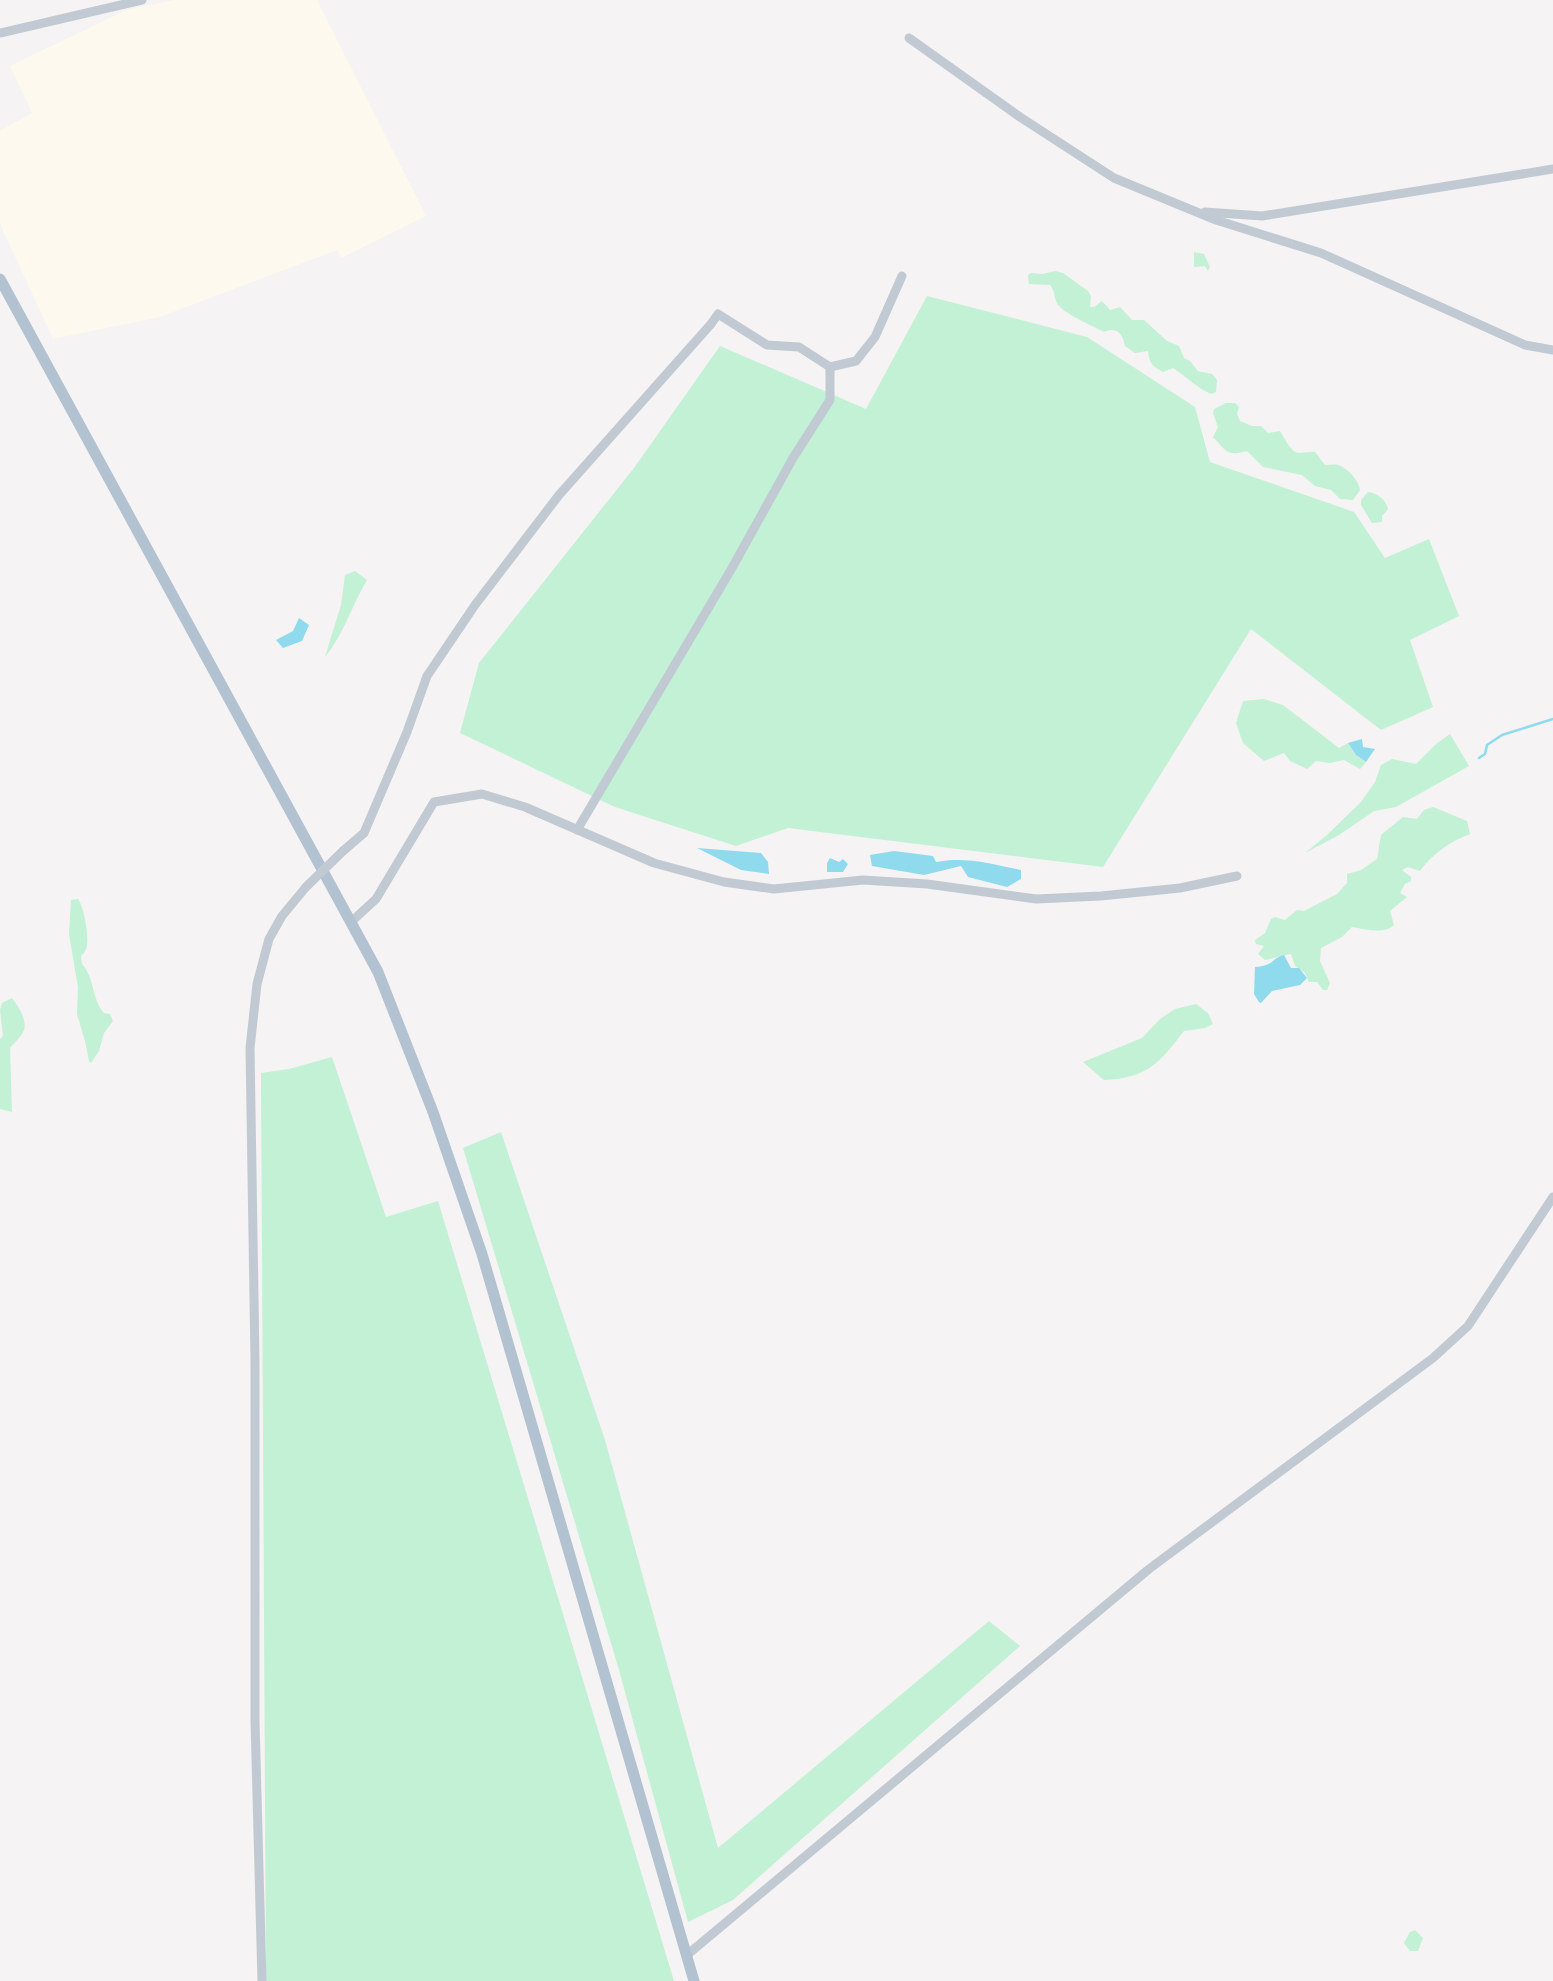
<svg xmlns="http://www.w3.org/2000/svg" width="1553" height="1981" font-family="Commissioner,sans-serif">
	<style>
		.commercial { fill: #fdf9ef }
		.green { fill: #c3f1d5 }
		.water { fill: #90daee }
		.lines { fill: none; stroke-linecap: round; stroke-linejoin: round }
		.stream { stroke: #90daee; stroke-width: 2.5 }
		.minor { stroke: #c1cad2; stroke-width: 9 }
		.major { stroke: #b3c2d1; stroke-width: 11 }
		.minor-bridge { stroke: #c1cad2; stroke-width: 9 }
	</style>
	<rect width="100%" height="100%" fill="#f5f3f3"/>
	<polygon class="commercial" points="174,0 317,0 426,216 341,258 337,250 160,317 53,339 0,224 0,131 32,113 10,66 126,10"/>
	<g class="green">
		<polygon points="1194,252 1204,254 1210,267 1208,271 1205,266 1194,267"/>
		<path d="M1055 271 1063 273 1088 291 1091 296 1090 307H1094L1102 301 1110 310 1120 307 1132 320H1144L1167 341 1179 346 1184 358 1190 361 1198 371 1212 374 1217 380 1216 392 1212 394C1201 391 1184 375 1173 368L1163 372C1152 366 1149 363 1148 351L1135 353 1125 346C1123 334 1117 326 1104 332 1093 326 1062 313 1057 303 1053 295 1056 293 1050 285L1029 284 1028 275 1031 273 1042 274Z"/>
		<polygon points="927,296 1087,337 1195,407 1210,462 1354,512 1385,558 1429,539 1459,616 1410,640 1433,707 1381,730 1251,629 1103,867 788,828 736,846 615,807 460,733 479,663 634,468 720,346 866,409"/>
		<path d="M1226 403H1235L1239 407 1237 414 1240 421 1252 426H1261L1268 433 1280 431C1284 437 1291 453 1299 453 1304 453 1309 451 1315 452L1325 465C1329 465 1335 464 1338 465 1348 468 1359 481 1360 490L1353 500 1340 499 1331 490 1315 486 1302 475 1263 467 1247 451C1226 457 1227 451 1213 437L1218 427 1213 413 1214 409Z"/>
		<path d="M1368 492C1377 493 1386 499 1388 509L1382 516V522L1372 523 1361 505V500Z"/>
		<path d="M355 571 367 580C352 605 344 634 325 657L341 605 345 575Z"/>
		<polygon points="1264,699 1283,705 1339,748 1348,743 1356,755 1366,762 1360,769 1344,760 1330,763 1316,761 1307,769 1290,761 1284,753 1264,761 1243,743 1236,723 1243,701"/>
		<polygon points="1450,734 1469,766 1396,807 1374,811 1339,835 1305,853 1327,835 1361,802 1375,782 1381,765 1392,759 1416,764 1436,744"/>
		<path d="M1433 807 1467 821 1470 834C1451 841 1432 854 1420 871L1408 867 1402 870 1411 877V881L1405 884 1400 893 1407 897 1390 911 1394 925C1383 935 1365 929 1352 927L1342 937 1321 948 1320 961 1330 983 1327 990H1323L1317 982H1309L1305 973 1295 966 1291 954 1265 960 1258 954 1264 946 1256 944 1255 940 1265 933 1271 919 1275 917 1285 920 1297 910 1304 911 1337 894 1347 883V874L1361 870 1377 859 1381 835 1403 817 1417 819 1424 810Z"/>
		<path d="M78 899C84 907 90 939 86 949 86 951 82 955 81 956L82 964C95 978 91 998 104 1013L110 1014 113 1021 104 1033 99 1051 91 1063 89 1061 85 1041 77 1014 78 987 69 934 71 900Z"/>
		<path d="M12 998C18 1006 29 1022 23 1032 20 1038 14 1043 10 1048L12 1112 0 1109V1039L3 1036 0 1010 2 1003Z"/>
		<path d="M1196 1004 1208 1013 1213 1024 1205 1028 1184 1031C1159 1063 1148 1078 1104 1080L1083 1062 1142 1038 1160 1019 1175 1009Z"/>
		<polygon points="332,1057 386,1217 438,1201 674,1981 266,1981 261,1073 289,1069"/>
		<polygon points="501,1132 605,1440 718,1848 989,1621 1020,1646 733,1900 688,1922 619,1670 463,1148"/>
		<polygon points="1415,1930 1423,1938 1418,1951 1410,1951 1404,1943 1410,1932"/>
	</g>
	<g class="water">
		<polygon points="299,618 309,625 302,641 283,648 276,640 293,631"/>
		<polygon points="1362,739 1363,747 1375,749 1366,762 1356,755 1348,743"/>
		<polygon points="697,848 761,853 768,862 769,874 741,870"/>
		<path d="M894 851 933 856 936 862C965 856 992 864 1021 870V879L1007 887 968 877 961 866 924 875 872 866 870 855Z"/>
		<polygon points="830,858 839,862 843,859 848,864 843,872 827,872 827,863"/>
		<path d="M1284 955 1291 968H1299L1307 978 1300 985 1272 991 1261 1003 1259 1002 1254 994 1255 967C1275 966 1271 958 1284 955Z"/>
	</g>
	<g class="lines">
		<polyline class="stream" points="1479,758 1485,754 1487,745 1502,735 1553,719"/>
		<g class="minor">
			<polyline points="0,33 142,0"/>
			<polyline points="909,38 1020,117 1114,178 1216,220 1321,253 1525,345 1553,350"/>
			<polyline points="1205,212 1262,216 1553,169"/>
			<polyline points="577,830 732,568 793,458 830,400 830,367"/>
			<polyline points="343,851 364,833 407,732 427,676 475,605 559,495 711,324 718,314 767,345 799,347 830,367 856,361 875,337 902,276"/>
			<polyline points="351,922 376,899 434,802 482,794 525,807 654,863 724,882 774,889 863,880 927,884 1036,899 1101,896 1180,888 1237,876"/>
			<polyline points="687,1955 1149,1569 1433,1358 1468,1326 1553,1197"/>
			<polyline points="262,1981 255,1721 255,1361 250,1048 257,984 269,939 282,916 306,887"/>
		</g>
		<polyline class="major" points="0,279 378,972 433,1112 482,1254 694,1981"/>
		<polyline class="minor-bridge" points="306,887 343,851"/>
	</g>
</svg>
